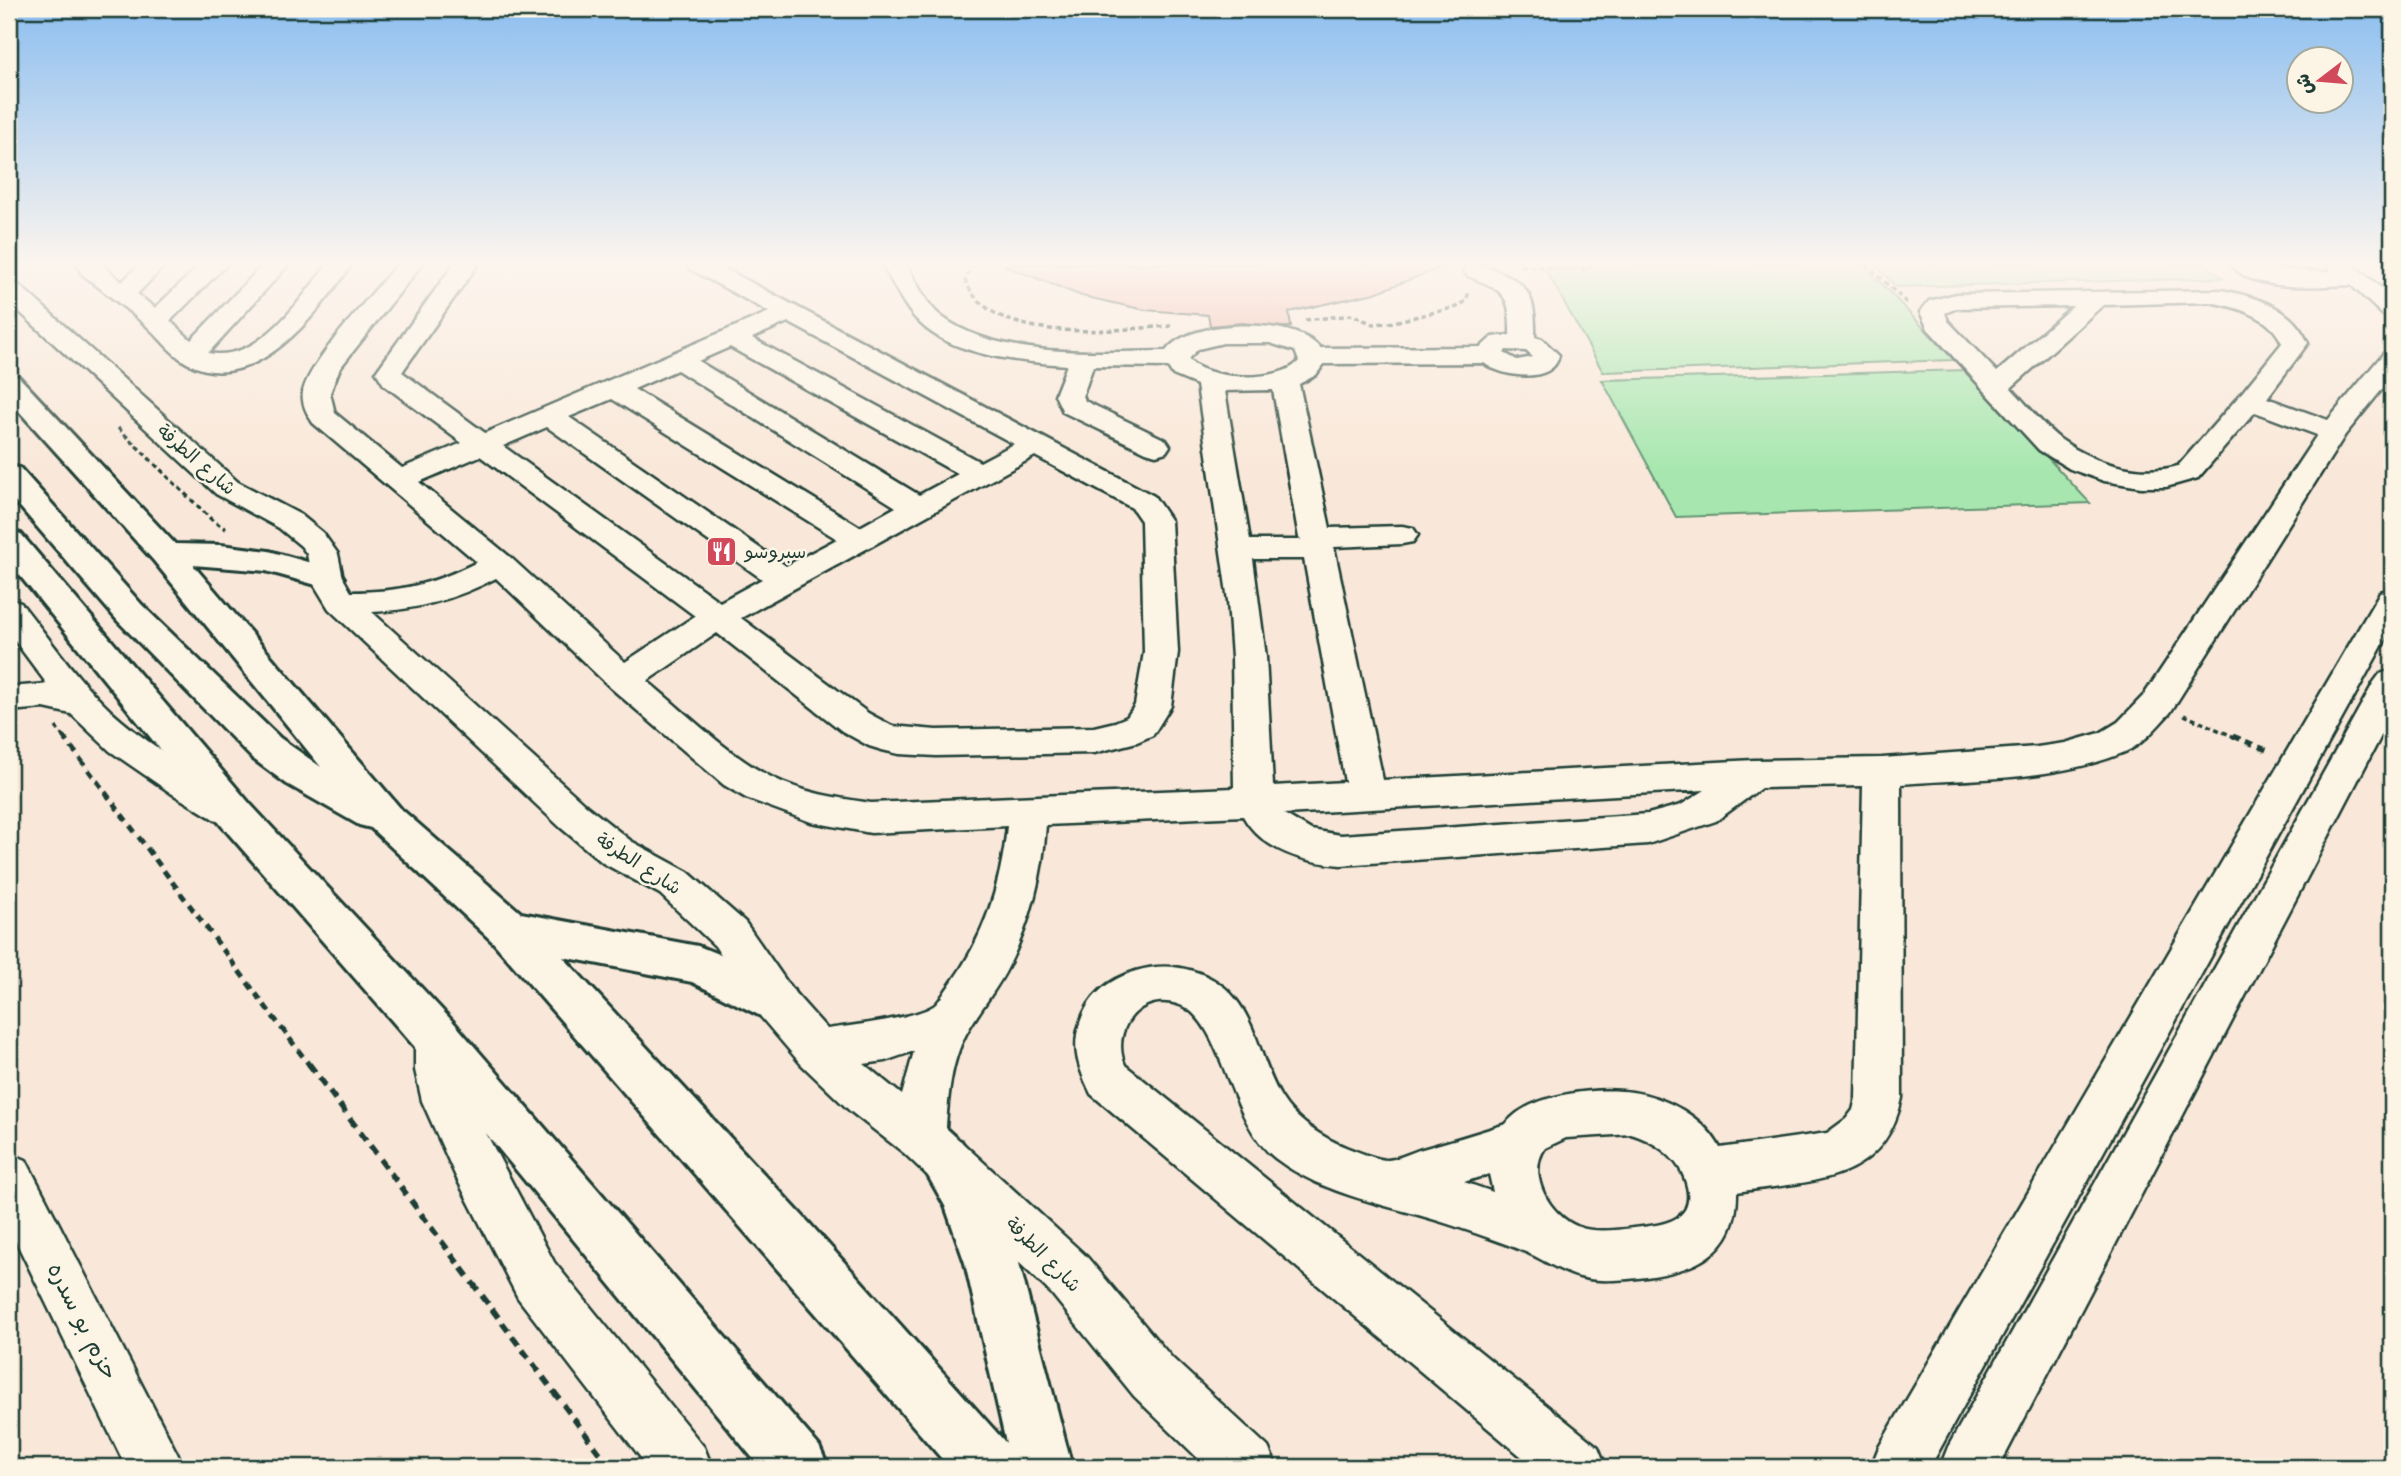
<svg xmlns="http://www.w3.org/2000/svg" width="2401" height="1476" font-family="Kalam,'Playpen Sans Arabic',sans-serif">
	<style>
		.green { fill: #a7e7af; stroke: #639272; stroke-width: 2 }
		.building { fill: #efb5a9; stroke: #1f3d34; stroke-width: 2 }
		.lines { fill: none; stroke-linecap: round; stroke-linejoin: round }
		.minor-casing { stroke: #1f3d34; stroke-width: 5 }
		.major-casing { stroke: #1f3d34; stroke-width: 6 }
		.path-far2 { stroke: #1f3d34; stroke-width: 3.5; stroke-dasharray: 5 3.5; stroke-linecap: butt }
		.path-far1 { stroke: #1f3d34; stroke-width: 5; stroke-dasharray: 8 6; stroke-linecap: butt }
		.path { stroke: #1f3d34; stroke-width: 6; stroke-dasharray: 10 7; stroke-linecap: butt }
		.minor { fill: #fcf5e5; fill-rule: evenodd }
		.major { fill: #fcf5e5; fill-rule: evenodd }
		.labels { text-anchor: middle; stroke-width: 5; stroke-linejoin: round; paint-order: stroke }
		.street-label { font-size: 19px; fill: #1f3d34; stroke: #fcf5e5 }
		.poi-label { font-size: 19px; fill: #1f3d34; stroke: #fcf5e5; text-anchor: start }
		.near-street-label { font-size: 23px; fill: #1f3d34; stroke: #fcf5e5 }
	</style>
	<rect width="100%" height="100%" fill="#f9e8d9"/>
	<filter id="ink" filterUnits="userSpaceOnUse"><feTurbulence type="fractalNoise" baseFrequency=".0143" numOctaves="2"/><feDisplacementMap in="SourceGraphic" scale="14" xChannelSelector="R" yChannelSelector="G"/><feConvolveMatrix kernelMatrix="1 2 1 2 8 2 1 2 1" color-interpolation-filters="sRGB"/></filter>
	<g filter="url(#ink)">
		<g class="green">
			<polygon points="1725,264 1863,264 1954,360 1603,372 1546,270"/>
			<polygon points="1875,264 2205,264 2223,278 1896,287"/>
			<polygon points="1966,370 2090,503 1676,517 1602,380"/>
		</g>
		<polygon class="building" points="1005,264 1444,264 1445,266 1375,293 1289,312 1291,327 1283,327 1242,323 1210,326 1208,315 1145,310 1082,296 1005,266"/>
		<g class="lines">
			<defs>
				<g id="minor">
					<path d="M77 264H101L122 282 140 264H166L137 294 155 308 201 264H227L170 321 191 340 264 264H289L208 353C260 363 300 299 328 264H352C319 311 255 399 187 363 172 355 160 338 148 327 126 308 103 291 81 273Z"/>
					<path d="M397 264H422L340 368 330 393 335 413 402 468 462 443 384 385 376 372 454 264H478L402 372 485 433 769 312 690 269 686 264H716L1154 496 1171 521 1178 652 1171 706 1153 735 1137 742 1094 753 936 756 899 754 882 750 869 746 842 731 717 633 647 681C684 711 729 756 771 777 803 793 837 798 871 803L1234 788 1232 657 1228 601 1197 385 1173 375 1168 367 1093 366 1083 395 1085 401 1166 440 1170 446 1166 452 1156 455 1146 452 1063 412 1055 395 1067 365C1023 362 953 356 920 323 903 307 894 284 882 264H906C917 282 925 304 942 317 999 359 1098 352 1166 351 1190 318 1294 317 1320 348L1481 347 1492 337 1510 335C1511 295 1504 290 1468 276L1464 271 1468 266C1478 263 1485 266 1495 270 1531 284 1536 301 1535 337L1542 339 1559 355C1554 385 1501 377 1484 363L1324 364 1316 375 1299 384 1330 528 1402 526 1413 528 1418 535 1413 542 1402 544 1334 547 1383 780 1754 760 1882 758 2037 747 2065 743 2100 733 2118 722 2144 695 2317 435 2255 412 2198 478 2166 487H2141L2104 481 2070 469 2039 450 1928 329 1920 312 1929 301 1956 294 2221 290C2257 297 2292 307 2308 343L2267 398 2328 420 2383 354 2392 352V377L2345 435 2170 713C2156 727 2144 744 2125 752 2056 781 1975 778 1901 784L1902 1098C1883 1186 1810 1180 1737 1192 1738 1255 1692 1272 1638 1278 1619 1280 1599 1282 1580 1277 1561 1272 1546 1261 1528 1253 1502 1242 1475 1233 1448 1224 1391 1205 1324 1196 1275 1158 1228 1121 1223 1021 1180 1005 1140 990 1110 1030 1125 1065L1598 1447 1606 1467H1534L1091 1094C1079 1069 1071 1049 1080 1023 1089 995 1108 980 1136 971 1156 965 1173 965 1193 971 1256 990 1253 1050 1281 1097 1295 1120 1322 1138 1348 1148 1359 1152 1377 1160 1388 1160 1398 1159 1410 1153 1419 1150 1448 1142 1477 1133 1506 1124 1528 1094 1597 1087 1632 1092 1666 1097 1704 1117 1720 1148L1827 1133 1846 1119 1853 1110 1856 1098 1863 786 1761 788 1716 821 1648 844 1341 865C1303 862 1263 851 1243 816L1046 825C1043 874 1031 921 1009 965 997 990 979 1010 966 1034 951 1062 948 1097 946 1128L1087 1257 1172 1358 1268 1447 1277 1467H1207L1134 1396 1051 1293 904 1153 850 1111 801 1064 761 1017 715 946 660 894 603 863 560 827 329 609 312 581 307 554 301 546 279 528 216 494 9 302V282L18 284 238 482 301 515 323 533 338 554 343 578 351 592C400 592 434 584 477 562L313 423C307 414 301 403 303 392 309 361 375 292 397 264ZM2209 302C2236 307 2270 315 2282 343L2240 395 2178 466C2138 477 2093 463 2060 439 2042 425 2027 404 2011 388L2103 305ZM2073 306 1997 372 1948 321 1945 313 1957 308ZM788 322 1014 444 980 462 752 338ZM1223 343H1270L1295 351 1299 361C1281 383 1206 381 1188 359L1198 349ZM730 347 958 474 919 495 698 361ZM1506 350 1526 351 1533 357 1517 360 1504 353ZM677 370 896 507 860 527 634 389ZM1273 390 1299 538 1301 540H1250L1225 391ZM612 399 837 539 786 566 569 417ZM547 427 762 579 720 602 503 446ZM480 456 695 616 625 662 510 557 419 482ZM1035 456 1132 508 1141 521 1144 652 1135 705 1127 717 1115 722 1094 727 936 730 892 726 868 713 741 618ZM1253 559H1304L1345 782 1273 786 1266 657ZM496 578 611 688 724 785 746 798 811 822 871 833 1007 826C1001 885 984 939 949 986 945 991 941 999 936 1004 921 1018 849 1026 827 1029L793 991 745 922 688 872 631 841 588 807 372 612C417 610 456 599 496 578ZM1705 790 1681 805 1648 814 1341 835 1311 830 1284 814ZM914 1051 902 1095 864 1064 885 1061ZM1631 1134C1652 1140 1676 1156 1684 1177 1701 1221 1665 1225 1633 1228 1616 1230 1595 1233 1579 1227 1550 1216 1526 1175 1545 1148L1566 1138ZM1489 1174 1493 1192 1464 1182Z"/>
					<path d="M2231 264C2266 264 2295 273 2331 272L2326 264H2352L2392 297V317L2383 315 2351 285C2320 286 2251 293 2231 264Z"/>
					<polygon points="2392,589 2392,628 1930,1467 1871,1467 1879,1447 2376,599 2380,592"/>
					<path d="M9 599 21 603C53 643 83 688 122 721 160 753 203 776 245 801L250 811 245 821 231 825 217 821 171 793 110 751 71 714 44 708 9 711V687L47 684 9 633Z"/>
					<polygon points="2392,670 2392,715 1999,1467 1940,1467 1948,1447 2374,682 2380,674"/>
					<polygon points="438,1019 454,1025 461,1039 461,1070 468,1099 554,1262 704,1447 712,1467 648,1467 518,1298 456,1177 422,1101 415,1070 415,1039 422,1025"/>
					<polygon points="9,1153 26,1160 184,1467 126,1467 9,1227"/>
				</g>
				<g id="major">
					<polygon points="9,375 19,377 175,544 221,545 269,551 339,571 344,578 339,585 327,588 266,571 193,565 401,809 521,913 698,946 758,970 793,990 800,1004 793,1018 777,1024 692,982 563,957 810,1224 1006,1443 965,1263 945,1206 918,1158 925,1141 943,1134 961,1141 984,1176 992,1193 1019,1263 1072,1467 949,1467 493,942 371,828 359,825 287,784 252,758 118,621 9,494 9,466 20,468 142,605 280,738 321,767 154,561 9,400"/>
					<polygon points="9,531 21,534 250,804 455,1024 819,1446 828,1467 760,1467 421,1054 222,826 9,562"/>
				</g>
			</defs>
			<use href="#minor" class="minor-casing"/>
			<use href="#major" class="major-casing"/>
			<g class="path-far2">
				<path d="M973 264 965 280C993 348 1114 329 1171 326"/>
				<polyline points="1866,264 1908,304"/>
				<polyline points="1521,266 1585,269 1592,264"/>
				<polyline points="1305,320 1353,315 1373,324 1389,323 1457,307 1466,301 1469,292"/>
				<polyline points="118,428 212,520 226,529"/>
				<polyline points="2184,715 2237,738"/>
				<polyline points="56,727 64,738"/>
			</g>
			<g class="path-far1">
				<polyline points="63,736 310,1066"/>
				<polyline points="2233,736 2269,751"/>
			</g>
			<polyline class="path" points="309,1064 610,1467"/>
			<use href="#minor" class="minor"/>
			<use href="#major" class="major"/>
		</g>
	</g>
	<linearGradient id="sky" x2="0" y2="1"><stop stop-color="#8cbef0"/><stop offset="0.56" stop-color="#fcf5ee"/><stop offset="1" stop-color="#fcf5ee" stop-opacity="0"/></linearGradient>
	<rect width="2401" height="471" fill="url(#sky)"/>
	<defs>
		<symbol id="restaurant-square" viewBox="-11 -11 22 22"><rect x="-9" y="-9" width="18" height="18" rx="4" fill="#d1495b" stroke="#fcf5e5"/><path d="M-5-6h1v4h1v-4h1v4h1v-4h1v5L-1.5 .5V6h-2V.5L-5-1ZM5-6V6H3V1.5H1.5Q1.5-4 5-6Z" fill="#fff"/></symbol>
	</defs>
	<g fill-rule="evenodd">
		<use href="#restaurant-square" x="704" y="534" width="35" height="35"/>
	</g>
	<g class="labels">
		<g class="street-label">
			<text transform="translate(197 459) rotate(41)" y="7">شارع الطرفة</text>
			<text transform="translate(639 863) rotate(33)" y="7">شارع الطرفة</text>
			<text transform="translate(1044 1254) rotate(45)" y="7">شارع الطرفة</text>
		</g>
		<g class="poi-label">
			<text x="745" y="558">سبروسو</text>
		</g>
		<g class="near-street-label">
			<text transform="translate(83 1321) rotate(63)" y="8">حزم بو سدره</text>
		</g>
	</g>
	<rect width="2401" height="1476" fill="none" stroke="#fcf5e5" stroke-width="35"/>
	<rect x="18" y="18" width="2366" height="1441" fill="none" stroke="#1f3d34" stroke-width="2.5" filter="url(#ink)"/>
	<g transform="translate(2320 80) rotate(254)"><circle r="33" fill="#fcf5e5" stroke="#a4ab9e" stroke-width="2"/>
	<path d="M0-5L12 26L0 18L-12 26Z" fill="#d1495b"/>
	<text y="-10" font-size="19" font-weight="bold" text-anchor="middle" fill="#1f3d34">ش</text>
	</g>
</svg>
